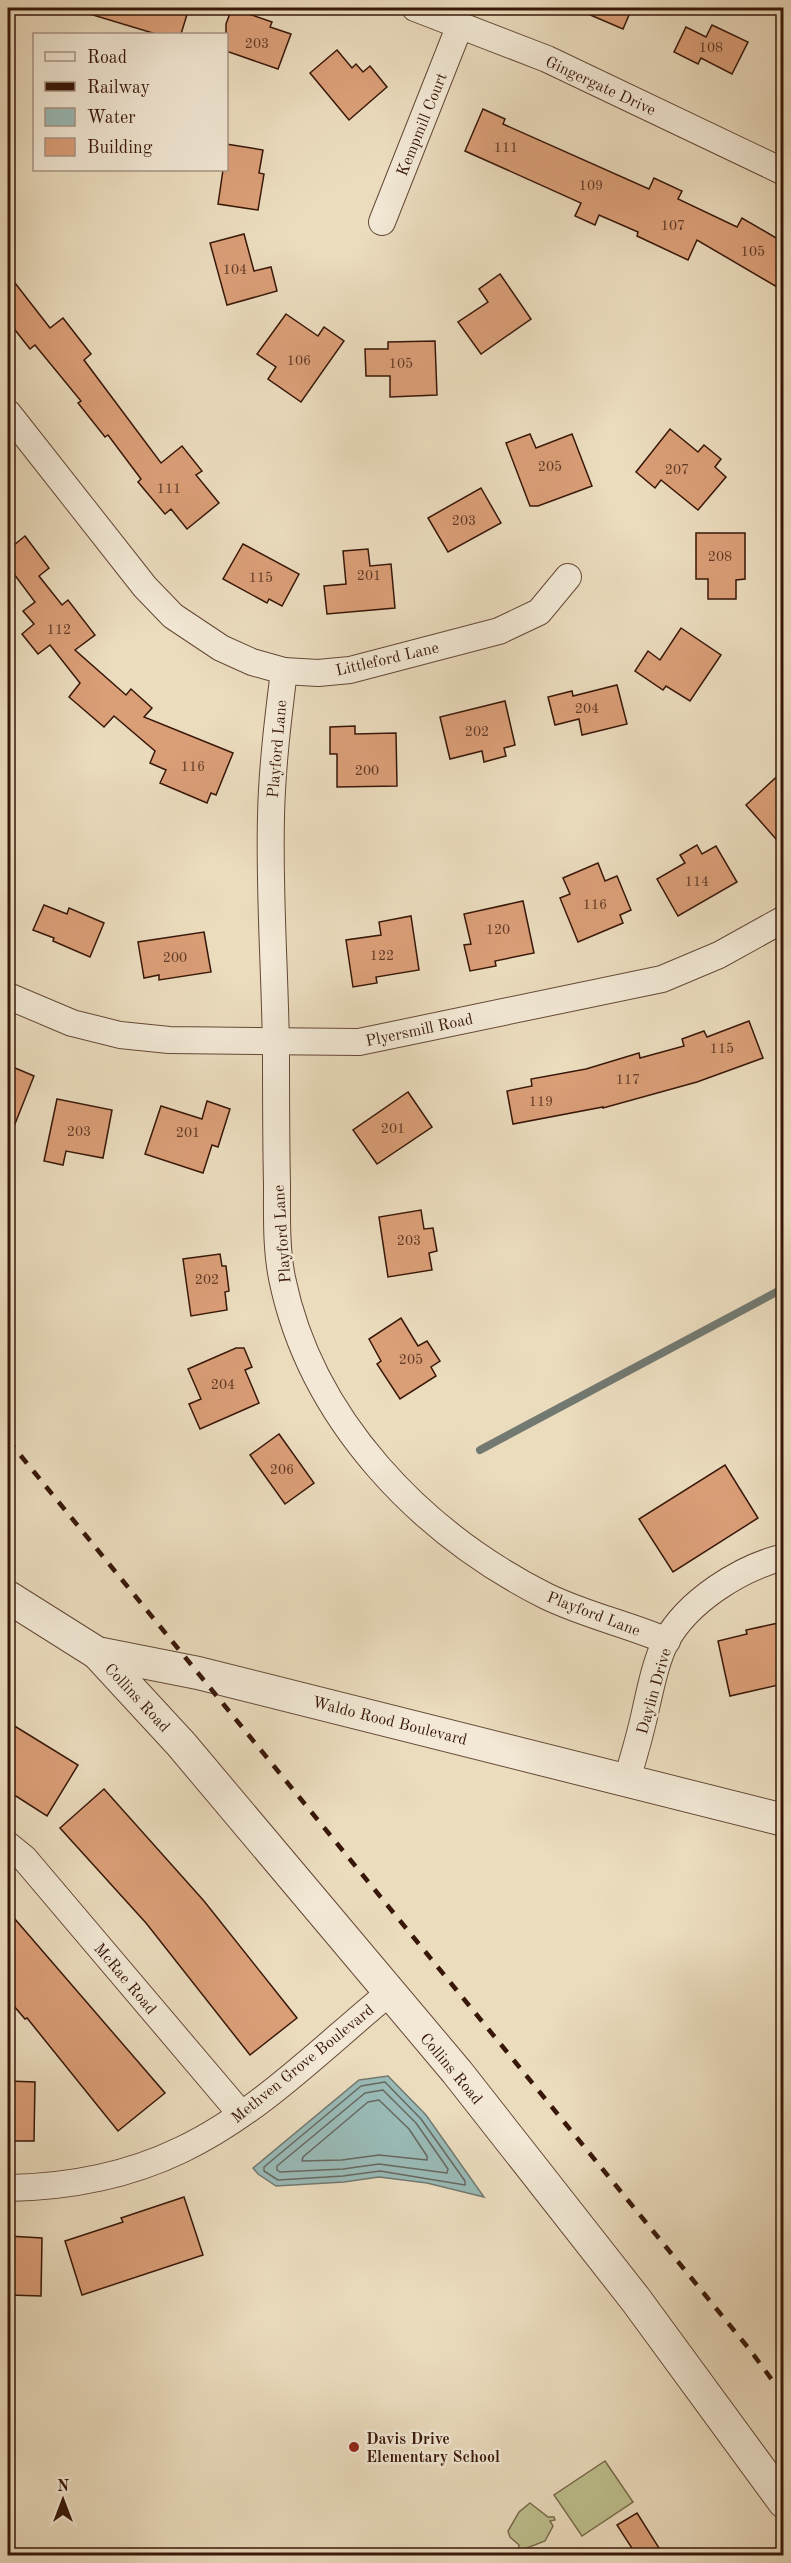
<svg xmlns="http://www.w3.org/2000/svg" width="791" height="2563" font-family="'Old Standard TT',serif">
	<style>
		.green { fill: #bdbf8e; stroke: #7a6b4c; stroke-width: 1.5 }
		.water { fill: #99bab6; stroke: #727971; stroke-width: 1.5 }
		.lines { fill: none; stroke-linecap: round; stroke-linejoin: round }
		.shore { stroke: #686860; stroke-width: 1.5 }
		.stream { stroke: #727971; stroke-width: 8 }
		.building { fill: #db9f78; stroke: #381709; stroke-width: 1.5 }
		.minor-casing { stroke: #654836; stroke-width: 28 }
		.tertiary-casing { stroke: #654836; stroke-width: 34 }
		.minor { stroke: #f2e8d5; stroke-width: 26 }
		.tertiary { stroke: #f2e8d5; stroke-width: 32 }
		.rail { stroke: #381709; stroke-width: 4.5; stroke-dasharray: 10 10; stroke-linecap: butt }
		.poi-dot { fill: #8f2418; stroke: #f2e8d5; stroke-width: 2 }
		.labels { text-anchor: middle; stroke-width: 5; stroke-linejoin: round; paint-order: stroke }
		.number-label { font-size: 14px; fill: #613925 }
		.street-label { font-size: 16px; fill: #381709; stroke: #f2e8d5 }
		.poi-label { font-size: 16px; font-weight: bold; fill: #381709; stroke: #f2e8d5; text-anchor: start }
	</style>
	<rect width="100%" height="100%" fill="#ebdcbe"/>
	<filter id="stains"><feTurbulence type="fractalNoise" baseFrequency=".00333" numOctaves="4"/><feColorMatrix values="0 0 0 0 .2 0 0 0 0 .09 0 0 0 0 .02 0 0 0 .5 -.17"/></filter>
	<radialGradient id="worn" r=".72"><stop offset=".6" stop-color="#630" stop-opacity="0"/><stop offset="1" stop-color="#630" stop-opacity=".3"/></radialGradient>
	<g class="green">
		<polygon points="605,2461 633,2502 582,2536 554,2495"/>
		<polygon points="530,2503 548,2517 554,2517 555,2520 550,2521 553,2526 545,2541 524,2549 523,2553 518,2555 519,2545 510,2537 508,2531 519,2512"/>
	</g>
	<polygon class="water" points="388,2076 426,2115 484,2197 427,2183 379,2177 344,2182 276,2186 258,2174 253,2168 359,2080"/>
	<g class="lines">
		<g class="shore">
			<polygon points="385,2082 421,2119 465,2181 465,2185 380,2171 343,2176 278,2180 264,2171 264,2167 361,2086"/>
			<polygon points="383,2090 416,2123 448,2169 447,2173 379,2164 343,2169 280,2172 277,2170 277,2166 365,2093"/>
			<polygon points="379,2100 409,2129 427,2156 427,2160 379,2155 342,2160 302,2161 303,2157 368,2102"/>
		</g>
		<polyline class="stream" points="480,1450 784,1288"/>
	</g>
	<g class="building">
		<polygon points="84,8 189,8 181,34 156,34 83,12"/>
		<polygon points="232,8 272,22 270,27 291,34 278,69 226,51 226,24"/>
		<polygon points="574,8 632,8 623,29"/>
		<polygon points="712,25 748,42 732,74 701,58 698,64 674,52 686,27 706,37"/>
		<polygon points="337,50 352,68 356,64 363,72 370,66 387,87 349,120 310,73"/>
		<polygon points="483,109 505,119 503,124 649,189 654,178 682,191 678,199 737,227 742,218 783,242 783,277 777,287 697,240 688,260 637,236 638,232 599,215 595,225 575,216 581,203 465,151"/>
		<polygon points="226,144 263,150 259,173 264,174 258,210 218,204 223,170 226,170"/>
		<polygon points="244,234 254,271 271,267 277,291 227,305 210,243"/>
		<polygon points="8,274 50,328 63,318 91,354 84,360 161,463 182,446 202,471 196,475 219,503 187,529 171,509 165,514 138,482 141,479 108,435 105,437 78,403 81,401 35,345 30,349 8,321"/>
		<polygon points="500,274 531,319 481,354 458,322 488,302 479,289"/>
		<polygon points="286,314 318,336 324,327 344,341 301,402 268,379 276,367 257,354"/>
		<polygon points="435,341 437,395 390,397 390,376 366,376 365,349 388,349 388,342"/>
		<polygon points="670,429 698,452 704,445 721,459 715,467 726,477 698,510 661,480 655,488 636,472"/>
		<polygon points="530,434 536,448 572,434 592,486 538,506 530,506 506,443"/>
		<polygon points="481,488 501,523 448,552 428,518"/>
		<polygon points="696,533 745,533 745,579 736,580 736,599 708,599 708,579 696,579"/>
		<polygon points="25,536 49,568 39,576 62,605 68,600 95,635 75,650 126,695 131,689 152,708 144,717 233,753 216,795 211,793 207,803 160,783 166,770 150,763 155,751 114,716 104,727 69,697 80,683 50,645 38,654 22,634 34,624 23,611 35,602 8,566 8,550"/>
		<polygon points="243,544 299,574 282,606 269,599 267,603 223,579"/>
		<polygon points="368,549 370,566 391,564 395,608 327,614 324,586 346,584 343,551"/>
		<polygon points="681,628 721,655 690,701 666,686 663,690 635,671 648,651 660,660"/>
		<polygon points="617,685 627,724 582,735 579,719 555,725 548,697 572,691 573,696"/>
		<polygon points="505,701 515,745 504,748 506,756 484,762 482,751 450,759 440,717"/>
		<polygon points="355,726 355,734 396,733 397,786 337,787 337,754 330,754 330,727"/>
		<polygon points="783,771 783,847 746,805"/>
		<polygon points="697,845 702,854 716,846 737,882 678,916 657,879 685,863 680,855"/>
		<polygon points="598,863 605,881 617,876 631,910 620,915 623,923 578,942 560,898 570,894 563,878"/>
		<polygon points="523,901 534,953 495,961 496,966 470,971 464,945 471,944 464,914"/>
		<polygon points="44,905 67,914 69,908 104,923 90,957 53,941 54,938 33,930"/>
		<polygon points="411,916 419,970 376,977 377,983 353,987 346,940 381,935 379,922"/>
		<polygon points="204,932 211,972 159,980 159,975 144,978 138,942"/>
		<polygon points="749,1021 763,1058 697,1082 603,1108 603,1107 513,1124 507,1091 532,1086 531,1079 586,1069 639,1053 640,1058 684,1046 682,1039 704,1031 707,1037"/>
		<polygon points="8,1065 34,1076 9,1139 8,1139"/>
		<polygon points="408,1092 432,1127 377,1164 353,1130"/>
		<polygon points="57,1099 112,1110 103,1158 66,1151 63,1165 44,1161"/>
		<polygon points="207,1101 230,1109 218,1147 212,1145 203,1173 145,1154 161,1106 202,1119"/>
		<polygon points="421,1210 424,1229 433,1228 437,1251 429,1253 432,1270 388,1277 379,1217"/>
		<polygon points="220,1254 222,1266 226,1266 229,1291 225,1292 227,1310 191,1316 183,1259"/>
		<polygon points="401,1318 418,1346 427,1341 440,1361 431,1367 436,1376 400,1399 377,1364 381,1361 369,1339"/>
		<polygon points="236,1348 244,1348 252,1367 245,1370 259,1403 200,1429 189,1404 201,1399 188,1369"/>
		<polygon points="279,1434 314,1483 285,1504 250,1455"/>
		<polygon points="725,1465 758,1518 673,1572 639,1519"/>
		<polygon points="783,1622 783,1684 730,1696 718,1641 747,1634 746,1630"/>
		<polygon points="8,1722 78,1765 47,1816 8,1791"/>
		<polygon points="104,1789 204,1901 297,2018 250,2055 146,1923 60,1828"/>
		<polygon points="8,1911 165,2093 118,2131 27,2018 25,2019 8,1999"/>
		<polygon points="8,2081 35,2082 34,2141 8,2141"/>
		<polygon points="184,2197 203,2255 82,2295 65,2241 123,2222 121,2218"/>
		<polygon points="8,2236 42,2238 41,2296 8,2295"/>
		<polygon points="637,2513 664,2556 637,2556 617,2525"/>
	</g>
	<g class="lines">
		<defs>
			<g id="minor">
				<polyline points="415,8 547,59 784,172"/>
				<polyline points="382,222 460,25"/>
				<polyline points="8,413 145,587 173,616 221,648 252,662 284,671 318,673 350,670 499,631 539,612 568,577"/>
				<path d="M284 671C278 719 272 768 271 816 269 895 275 972 276 1050 276 1095 276 1140 277 1185 277 1216 276 1248 282 1278 311 1420 421 1533 546 1596 585 1615 627 1624 667 1641"/>
				<polyline points="8,996 72,1023 120,1035 169,1040 359,1042 662,979 719,955 784,919"/>
				<path d="M627 1779C634 1756 641 1732 646 1708 651 1686 656 1661 666 1641 688 1601 740 1568 784 1557"/>
				<polyline points="8,1845 24,1858 241,2114"/>
				<path d="M8 2188C67 2187 127 2176 181 2150 259 2113 323 2047 389 1993"/>
			</g>
			<g id="tertiary">
				<polyline points="8,1597 97,1653 198,1673 784,1820"/>
				<polyline points="97,1653 181,1744 457,2072 636,2300 784,2502"/>
			</g>
		</defs>
		<use href="#minor" class="minor-casing"/>
		<use href="#tertiary" class="tertiary-casing"/>
		<use href="#minor" class="minor"/>
		<use href="#tertiary" class="tertiary"/>
		<polyline class="rail" points="8,1440 750,2350 784,2396"/>
	</g>
	<circle class="poi-dot" cx="354" cy="2447" r="6"/>
	<g class="labels">
		<g class="number-label">
			<text x="257" y="48">203</text>
			<text x="711" y="52">108</text>
			<text x="506" y="152">111</text>
			<text x="591" y="190">109</text>
			<text x="673" y="230">107</text>
			<text x="753" y="256">105</text>
			<text x="235" y="274">104</text>
			<text x="299" y="365">106</text>
			<text x="401" y="368">105</text>
			<text x="550" y="471">205</text>
			<text x="677" y="474">207</text>
			<text x="169" y="493">111</text>
			<text x="464" y="525">203</text>
			<text x="720" y="561">208</text>
			<text x="369" y="580">201</text>
			<text x="261" y="582">115</text>
			<text x="59" y="634">112</text>
			<text x="587" y="713">204</text>
			<text x="477" y="736">202</text>
			<text x="193" y="771">116</text>
			<text x="367" y="775">200</text>
			<text x="697" y="886">114</text>
			<text x="595" y="909">116</text>
			<text x="498" y="934">120</text>
			<text x="382" y="960">122</text>
			<text x="175" y="962">200</text>
			<text x="722" y="1053">115</text>
			<text x="628" y="1084">117</text>
			<text x="541" y="1106">119</text>
			<text x="393" y="1133">201</text>
			<text x="79" y="1136">203</text>
			<text x="188" y="1137">201</text>
			<text x="409" y="1245">203</text>
			<text x="207" y="1284">202</text>
			<text x="411" y="1364">205</text>
			<text x="223" y="1389">204</text>
			<text x="282" y="1474">206</text>
		</g>
		<g class="street-label">
			<text transform="translate(601 85) rotate(25)" y="6">Gingergate Drive</text>
			<text transform="translate(421 124) rotate(-68)" y="6">Kempmill Court</text>
			<text transform="translate(387 658) rotate(-13)" y="6">Littleford Lane</text>
			<text transform="translate(276 749) rotate(-85)" y="6">Playford Lane</text>
			<text transform="translate(419 1029) rotate(-12)" y="6">Plyersmill Road</text>
			<text transform="translate(281 1234) rotate(-94)" y="6">Playford Lane</text>
			<text transform="translate(594 1613) rotate(21)" y="6">Playford Lane</text>
			<text transform="translate(653 1691) rotate(-74)" y="6">Daylin Drive</text>
			<text transform="translate(138 1697) rotate(47)" y="6">Collins Road</text>
			<text transform="translate(390 1720) rotate(14)" y="6">Waldo Rood Boulevard</text>
			<text transform="translate(126 1978) rotate(50)" y="6">McRae Road</text>
			<text transform="translate(302 2063) rotate(-39)" y="6">Methven Grove Boulevard</text>
			<text transform="translate(452 2068) rotate(50)" y="6">Collins Road</text>
		</g>
		<g class="poi-label">
			<text x="366" y="2444">Davis Drive<tspan x="366" dy="18">Elementary School</tspan></text>
		</g>
	</g>
	<rect width="791" height="2563" fill="none" stroke="#ebdcbe" stroke-width="30"/>
	<rect x="9" y="9" width="773" height="2545" fill="none" stroke="#381709" stroke-width="3"/>
	<rect x="15" y="15" width="761" height="2533" fill="none" stroke="#381709" stroke-width="1.5"/>
	<rect x="33" y="33" width="195" height="138" fill="#f2e8d5" stroke="#a89483" stroke-width="1.5"/>
	<rect x="45" y="52" width="30" height="9" fill="#f2e8d5" stroke="#a89483" stroke-width="1.5"/>
	<text x="87" y="63" font-size="18" fill="#381709">Road</text>
	<rect x="45" y="82" width="30" height="9" fill="#381709" stroke="#a89483" stroke-width="1.5"/>
	<text x="87" y="93" font-size="18" fill="#381709">Railway</text>
	<rect x="45" y="108" width="30" height="18" fill="#99bab6" stroke="#a89483" stroke-width="1.5"/>
	<text x="87" y="123" font-size="18" fill="#381709">Water</text>
	<rect x="45" y="138" width="30" height="18" fill="#db9f78" stroke="#a89483" stroke-width="1.5"/>
	<text x="87" y="153" font-size="18" fill="#381709">Building</text>
	<g transform="translate(63 2500)" stroke="#f2e8d5" stroke-width="4.5" paint-order="stroke">
	<path d="M0-4.5L10 22L0 15L-10 22Z" fill="#381709"/>
	<text y="-9" font-size="16" font-weight="bold" text-anchor="middle" fill="#381709">N</text>
	</g>
	<rect width="100%" height="100%" filter="url(#stains)"/>
	<rect width="100%" height="100%" fill="url(#worn)"/>
</svg>
